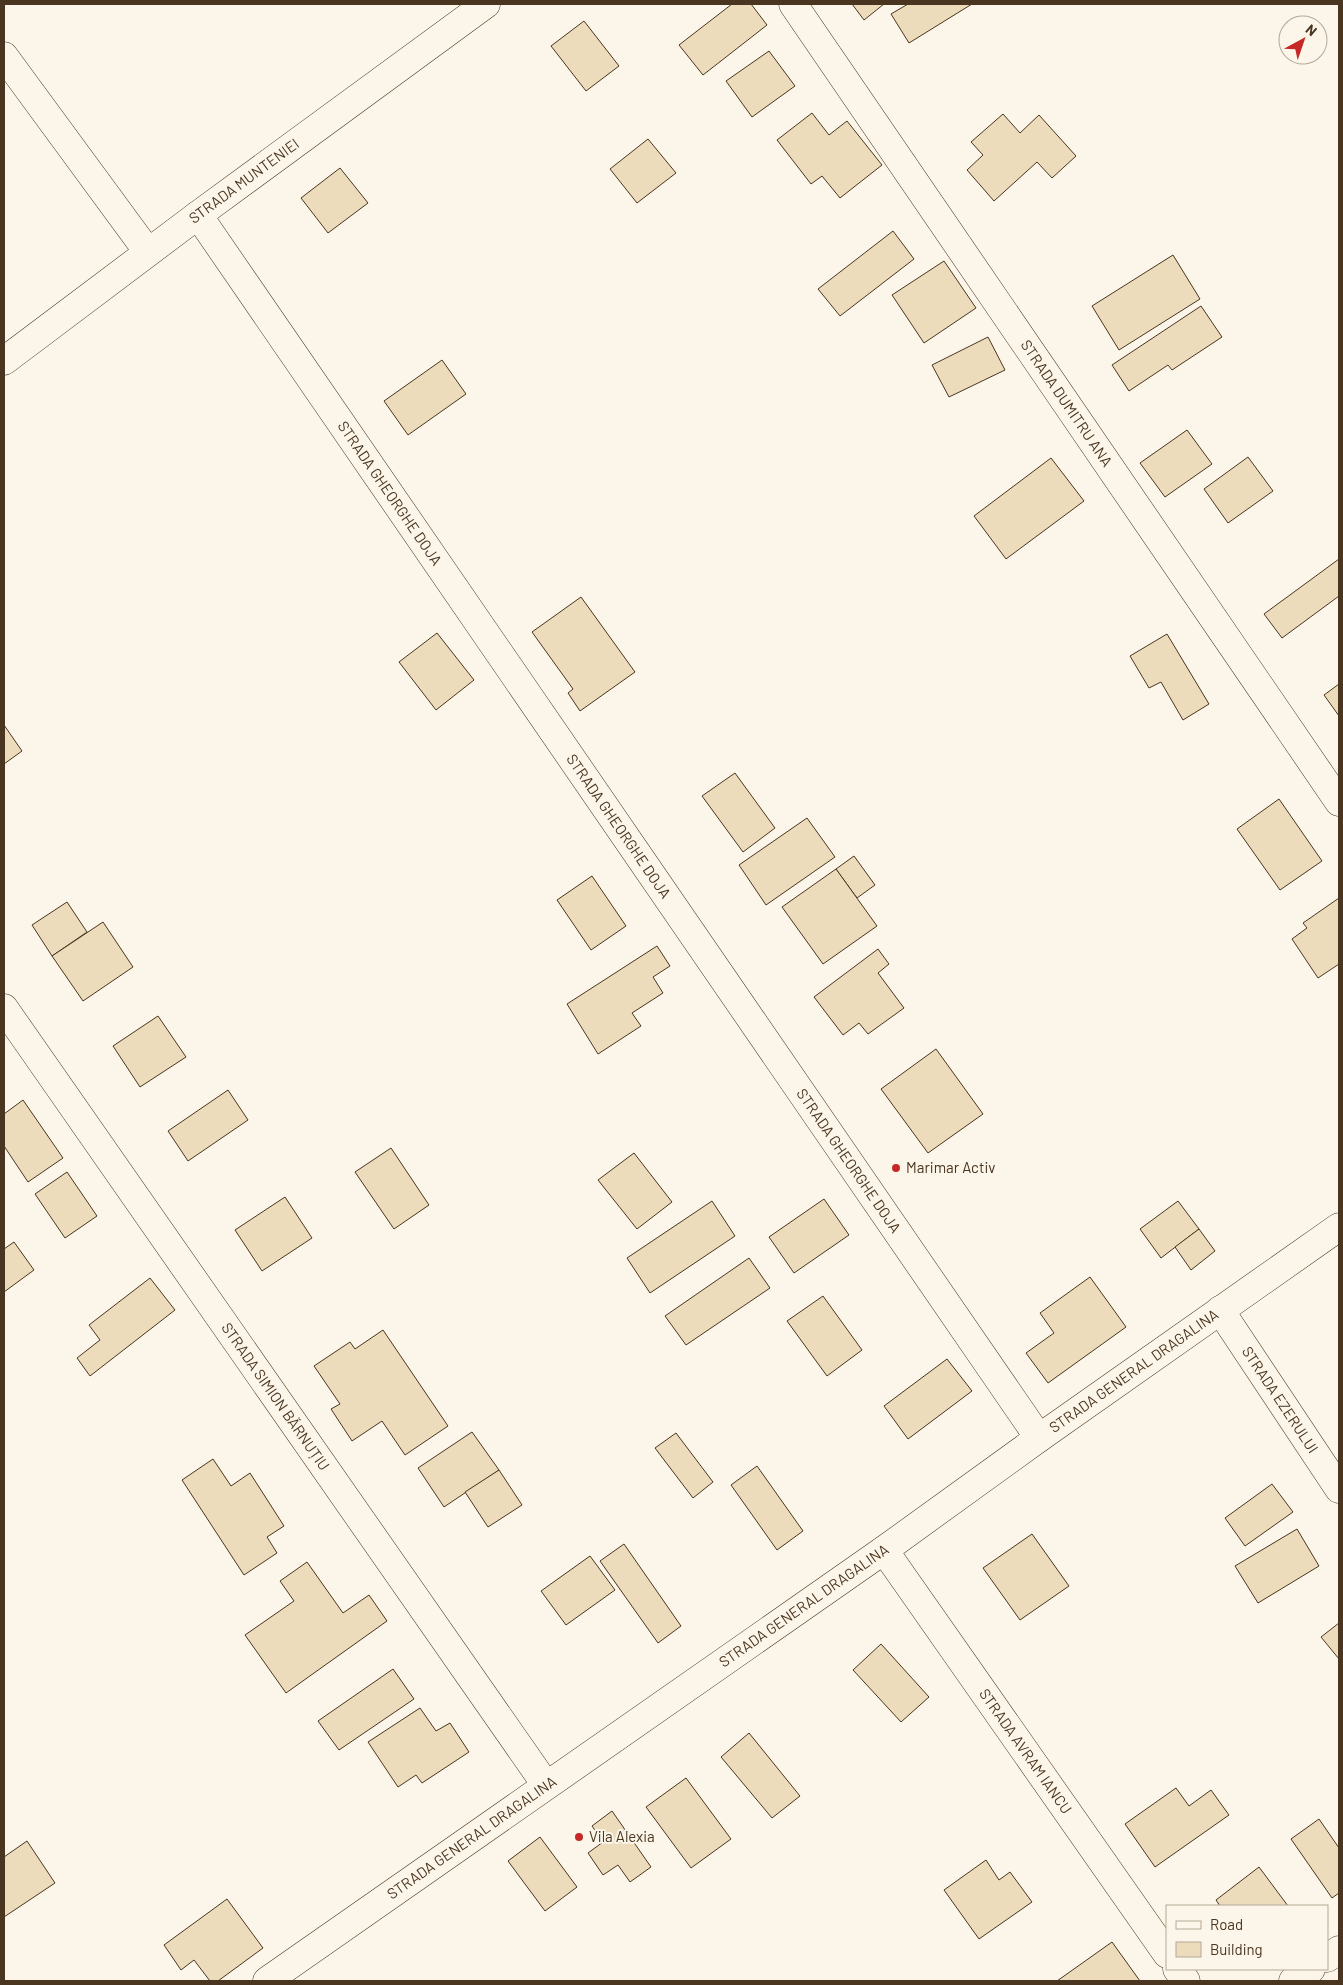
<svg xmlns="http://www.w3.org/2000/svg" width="1343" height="1985" font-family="Barlow,sans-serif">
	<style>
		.building { fill: #ecdcbc; stroke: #4a3520 }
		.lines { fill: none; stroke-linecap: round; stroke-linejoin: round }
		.street-casing { stroke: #4a3520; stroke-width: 29 }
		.street { stroke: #fbf6e9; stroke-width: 28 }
		.poi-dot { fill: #c62828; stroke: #fbf6e9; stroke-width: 2 }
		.labels { text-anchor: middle; stroke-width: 4; stroke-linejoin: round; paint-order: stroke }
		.street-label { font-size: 15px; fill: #4a3520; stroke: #fbf6e9 }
		.poi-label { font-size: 15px; fill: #4a3520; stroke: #fbf6e9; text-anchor: start }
	</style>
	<rect width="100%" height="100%" fill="#fbf6e9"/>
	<g class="building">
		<polygon points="732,4 751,4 767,25 703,75 679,45"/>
		<polygon points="852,4 884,4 864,20"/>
		<polygon points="908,4 972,4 909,43 891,14"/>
		<polygon points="584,21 619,66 586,91 551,46"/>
		<polygon points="769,51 795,86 752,117 726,81"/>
		<polygon points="812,113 829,135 847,121 882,165 840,198 822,176 811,184 777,140"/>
		<polygon points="1003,114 1020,133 1039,115 1076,156 1052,178 1037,162 994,201 967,170 983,155 971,142"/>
		<polygon points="648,139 676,173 637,203 610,169"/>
		<polygon points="340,168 368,203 328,233 301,198"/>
		<polygon points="893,231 914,259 840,316 818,289"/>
		<polygon points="1173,255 1200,299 1119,350 1092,306"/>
		<polygon points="944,261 976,308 924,343 892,295"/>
		<polygon points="1201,306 1222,337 1172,370 1168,365 1129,391 1112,365"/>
		<polygon points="988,337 1005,370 949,397 932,365"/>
		<polygon points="442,360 466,394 408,435 384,401"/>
		<polygon points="1187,430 1212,464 1165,497 1140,463"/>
		<polygon points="1248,457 1273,491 1228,523 1204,489"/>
		<polygon points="1051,458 1084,501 1006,559 974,516"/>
		<polygon points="1339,559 1339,596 1282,638 1264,614"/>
		<polygon points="581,597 635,672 580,711 568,693 573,689 532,632"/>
		<polygon points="437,633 474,680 436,710 399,662"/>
		<polygon points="1167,634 1209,704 1183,720 1161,682 1149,688 1130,656"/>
		<polygon points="1339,684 1339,716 1324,695"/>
		<polygon points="4,725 22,751 4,764"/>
		<polygon points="735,773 775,828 743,852 702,796"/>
		<polygon points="1279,799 1322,861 1280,890 1237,829"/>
		<polygon points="807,818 835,857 766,905 739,865"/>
		<polygon points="854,856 875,885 857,898 836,869"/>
		<polygon points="836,869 877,926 823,964 782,907"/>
		<polygon points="592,876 626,926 591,950 557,900"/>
		<polygon points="1339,898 1339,964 1318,978 1292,939 1307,928 1303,923"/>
		<polygon points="67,902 87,932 52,956 32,925"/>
		<polygon points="103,922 133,967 83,1001 52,956"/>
		<polygon points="657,946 670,966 653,977 663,993 632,1013 641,1026 598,1054 567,1004"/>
		<polygon points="878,949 889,964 878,973 904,1008 868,1034 859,1023 843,1035 814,997"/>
		<polygon points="158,1016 186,1057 140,1087 113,1046"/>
		<polygon points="936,1049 983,1114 928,1153 881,1089"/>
		<polygon points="228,1090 248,1120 188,1161 168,1131"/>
		<polygon points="23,1100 63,1158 28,1182 4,1146 4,1114"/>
		<polygon points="391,1148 429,1205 394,1229 355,1172"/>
		<polygon points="634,1153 672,1202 637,1229 598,1180"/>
		<polygon points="67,1172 97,1216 65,1238 35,1194"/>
		<polygon points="285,1197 312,1238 262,1271 235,1230"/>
		<polygon points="824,1199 849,1235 794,1273 769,1237"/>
		<polygon points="712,1201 735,1236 650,1293 627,1258"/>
		<polygon points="1178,1201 1199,1229 1161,1258 1140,1229"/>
		<polygon points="1199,1229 1215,1251 1191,1270 1175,1247"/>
		<polygon points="14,1242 34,1270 4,1292 4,1249"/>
		<polygon points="749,1258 770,1288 686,1345 665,1316"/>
		<polygon points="1090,1277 1126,1327 1048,1383 1026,1353 1054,1333 1040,1313"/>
		<polygon points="150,1278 175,1310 90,1376 77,1358 100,1340 89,1325"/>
		<polygon points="823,1296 862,1350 827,1376 787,1321"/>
		<polygon points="383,1330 448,1426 405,1455 382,1421 352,1441 331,1409 340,1404 314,1366 350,1342 355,1349"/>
		<polygon points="947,1359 972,1391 908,1439 884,1406"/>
		<polygon points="472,1432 499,1470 444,1507 418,1468"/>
		<polygon points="676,1433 713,1482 693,1498 655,1448"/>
		<polygon points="213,1459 231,1486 250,1473 284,1526 267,1537 277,1553 244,1575 182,1480"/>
		<polygon points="757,1466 803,1531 777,1550 731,1485"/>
		<polygon points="499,1470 522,1505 488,1527 465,1492"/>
		<polygon points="1272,1484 1293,1512 1245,1546 1225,1518"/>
		<polygon points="1297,1529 1319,1566 1258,1603 1235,1566"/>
		<polygon points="1032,1534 1069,1586 1020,1620 983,1568"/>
		<polygon points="624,1544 681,1626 658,1643 600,1561"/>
		<polygon points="590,1556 615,1590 566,1625 541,1591"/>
		<polygon points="307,1562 343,1613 369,1595 387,1621 286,1693 245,1635 294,1601 280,1581"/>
		<polygon points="1339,1623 1339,1659 1321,1637"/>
		<polygon points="881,1644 929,1697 901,1722 853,1670"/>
		<polygon points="393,1669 414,1699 339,1750 318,1721"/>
		<polygon points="420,1708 436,1731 450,1723 469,1752 422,1783 416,1775 398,1787 368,1742"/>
		<polygon points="749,1733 800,1796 772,1818 721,1757"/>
		<polygon points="686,1778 731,1839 691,1868 646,1807"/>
		<polygon points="1176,1788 1189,1806 1211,1790 1229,1815 1155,1867 1125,1824"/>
		<polygon points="612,1811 651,1867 630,1882 618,1865 603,1875 588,1853 603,1842 592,1826"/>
		<polygon points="1319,1819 1339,1848 1339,1893 1332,1898 1291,1839"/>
		<polygon points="540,1837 577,1887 545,1911 508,1861"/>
		<polygon points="27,1841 55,1883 4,1917 4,1857"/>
		<polygon points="986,1860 999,1880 1010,1872 1032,1902 979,1939 944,1890"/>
		<polygon points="1259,1867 1288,1906 1220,1906 1216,1900"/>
		<polygon points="227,1899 263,1948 218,1981 210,1981 194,1960 181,1970 164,1945"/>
		<polygon points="1112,1942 1140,1981 1057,1981"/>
	</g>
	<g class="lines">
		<defs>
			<g id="street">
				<path id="s1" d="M793 4 1339 802"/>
				<polyline points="4,56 148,252"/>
				<path id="s2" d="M198 215 1039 1438"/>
				<path id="s3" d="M4 361 198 215 486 4"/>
				<path id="s4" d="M4 1008 546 1785"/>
				<path id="s5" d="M1220 1310 1339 1489"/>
				<path id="s6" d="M884 1550 1167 1954"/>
				<polyline points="1327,1958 1339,1950"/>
				<polyline points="1177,1969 1186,1981"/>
				<path id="s7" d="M267 1981 884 1550 1039 1438 1339 1227"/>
				<polyline points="1293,1981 1311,1969"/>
			</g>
		</defs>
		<use href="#street" class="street-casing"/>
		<use href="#street" class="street"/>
	</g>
	<g class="poi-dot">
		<circle cx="896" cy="1168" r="5"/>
		<circle cx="579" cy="1837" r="5"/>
	</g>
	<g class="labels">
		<g class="street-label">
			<text dy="5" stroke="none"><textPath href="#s3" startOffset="300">STRADA MUNTENIEI</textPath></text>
			<text dy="5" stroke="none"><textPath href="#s1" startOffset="484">STRADA DUMITRU ANA</textPath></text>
			<text dy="5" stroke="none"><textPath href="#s2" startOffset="338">STRADA GHEORGHE DOJA</textPath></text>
			<text dy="5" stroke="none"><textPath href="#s2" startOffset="742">STRADA GHEORGHE DOJA</textPath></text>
			<text dy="5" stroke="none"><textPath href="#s2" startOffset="1148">STRADA GHEORGHE DOJA</textPath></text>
			<text dy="5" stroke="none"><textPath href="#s7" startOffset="1060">STRADA GENERAL DRAGALINA</textPath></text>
			<text dy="5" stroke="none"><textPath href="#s4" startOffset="474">STRADA SIMION BĂRNUȚIU</textPath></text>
			<text dy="5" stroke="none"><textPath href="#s5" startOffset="108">STRADA EZERULUI</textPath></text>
			<text dy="5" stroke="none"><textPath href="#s7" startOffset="655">STRADA GENERAL DRAGALINA</textPath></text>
			<text dy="5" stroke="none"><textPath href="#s6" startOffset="246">STRADA AVRAM IANCU</textPath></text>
			<text dy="5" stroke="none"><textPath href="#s7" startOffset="250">STRADA GENERAL DRAGALINA</textPath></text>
		</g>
		<g class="poi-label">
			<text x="906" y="1173">Marimar Activ</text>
			<text x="589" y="1842">Vila Alexia</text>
		</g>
	</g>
	<rect width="1343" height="1985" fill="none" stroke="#4a3520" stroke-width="10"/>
	<rect x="1166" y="1905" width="162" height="65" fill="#fbf6e9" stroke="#b4a999"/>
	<rect x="1176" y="1921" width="25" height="8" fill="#fbf6e9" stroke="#b4a999"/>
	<text x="1210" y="1930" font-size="15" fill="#4a3520">Road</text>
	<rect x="1176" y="1942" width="25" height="15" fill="#ecdcbc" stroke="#b4a999"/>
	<text x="1210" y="1955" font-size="15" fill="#4a3520">Building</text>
	<g transform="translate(1303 40) rotate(40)"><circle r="24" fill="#fbf6e9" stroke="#b4a999"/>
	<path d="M0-4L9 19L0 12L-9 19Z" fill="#c62828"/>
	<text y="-8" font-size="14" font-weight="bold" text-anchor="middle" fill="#4a3520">N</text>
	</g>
</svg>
